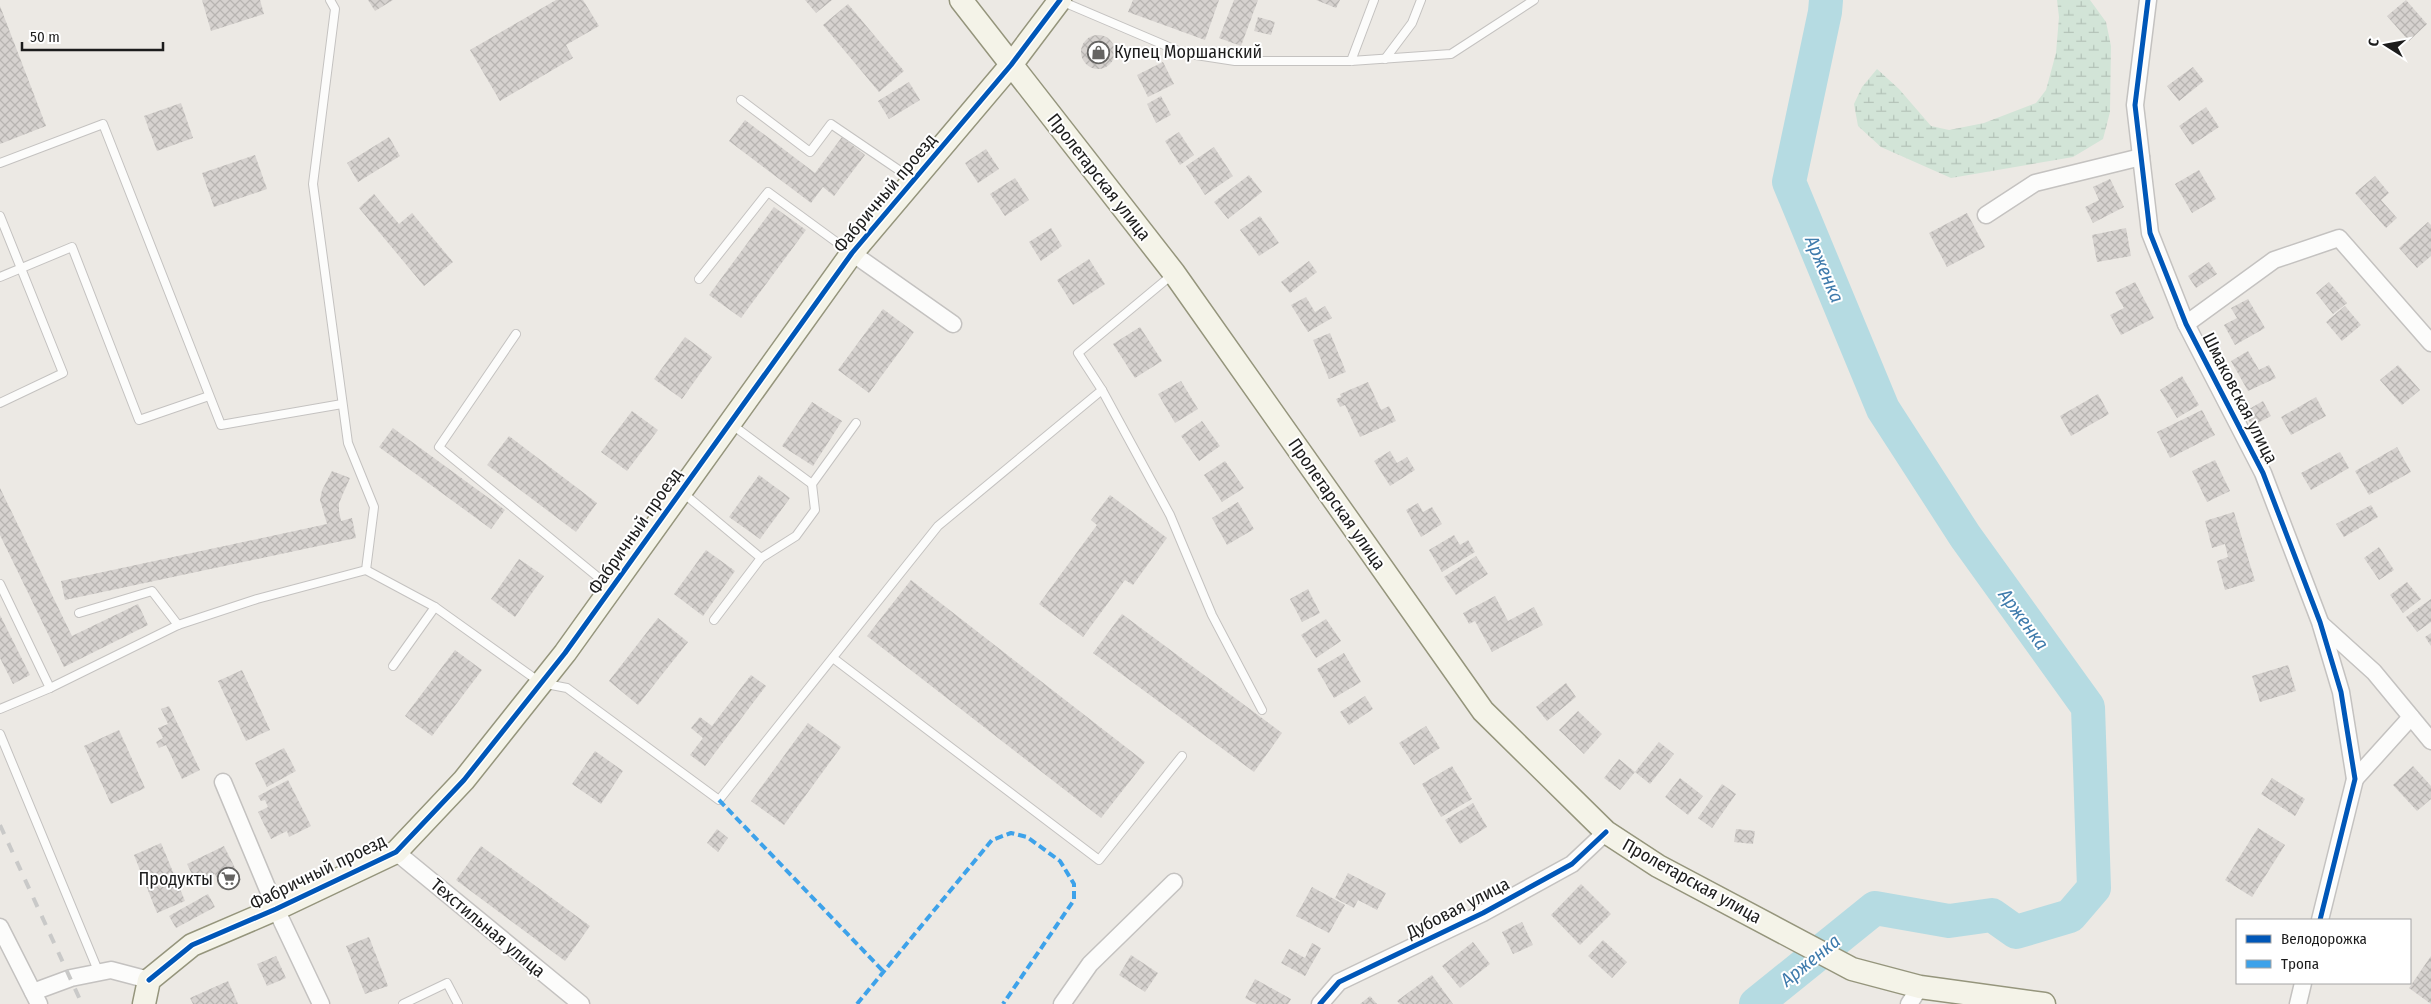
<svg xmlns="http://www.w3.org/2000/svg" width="2431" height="1004" font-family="'Fira Sans Condensed',sans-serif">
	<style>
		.wetland { fill: url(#wetland-marsh) }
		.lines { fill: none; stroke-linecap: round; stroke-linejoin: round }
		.river { stroke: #b5dbe2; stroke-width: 34 }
		.building { fill: url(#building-cross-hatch) }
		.lane-casing { stroke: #c4c2c0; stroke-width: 10 }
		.street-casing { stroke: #c4c2c0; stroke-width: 19 }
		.secondary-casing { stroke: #95957c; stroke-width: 25 }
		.lane { stroke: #fcfcfb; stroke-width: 8 }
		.street { stroke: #fcfcfb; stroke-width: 16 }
		.secondary { stroke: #f4f3e8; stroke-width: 22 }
		.rail { stroke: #c9c9c8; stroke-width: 4; stroke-dasharray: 10 10; stroke-linecap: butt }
		.quiet { stroke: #3da2ea; stroke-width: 4; stroke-dasharray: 8 4; stroke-linecap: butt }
		.cycleway-casing { stroke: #fff; stroke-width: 8 }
		.cycleway { stroke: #0057b8; stroke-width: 5 }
		.labels { text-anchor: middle; stroke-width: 4; stroke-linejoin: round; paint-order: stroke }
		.poi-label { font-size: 18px; fill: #1c1c1c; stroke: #fff; text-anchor: start }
		.street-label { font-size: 18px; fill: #1c1c1c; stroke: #fff }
		.water-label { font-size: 19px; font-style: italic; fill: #3f7bac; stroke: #fff }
	</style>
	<defs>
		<pattern id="wetland-marsh" width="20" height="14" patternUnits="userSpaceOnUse" patternTransform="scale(1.25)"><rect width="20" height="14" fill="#d2e4d7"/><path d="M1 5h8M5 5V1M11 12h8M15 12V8" fill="none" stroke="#b4c3b8"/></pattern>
		<pattern id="building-cross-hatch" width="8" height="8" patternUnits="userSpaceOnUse" patternTransform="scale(1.25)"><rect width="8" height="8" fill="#d6d2cf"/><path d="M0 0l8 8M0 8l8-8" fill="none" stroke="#b7b4b1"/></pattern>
	</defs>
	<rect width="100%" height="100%" fill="#ece9e4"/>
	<polygon class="wetland" points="2057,0 2090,0 2106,22 2111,46 2110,112 2103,139 2073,157 1951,178 1881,147 1858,126 1854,104 1862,87 1877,69 1899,89 1931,126 1949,130 1984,123 2036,103 2046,90 2056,53 2059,17"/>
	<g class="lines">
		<polyline class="river" points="1756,1004 1875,908 1949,921 1992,915 2016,932 2070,916 2094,888 2088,707 1965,536 1883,409 1789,182 1825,12 1826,0"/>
	</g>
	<g class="building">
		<polygon points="202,0 260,0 264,14 211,31"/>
		<polygon points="368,0 393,0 375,11"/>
		<polygon points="556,0 583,0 599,26 566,45 573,58 500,101 470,50"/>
		<polygon points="805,0 832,0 816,13"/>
		<polygon points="1133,0 1219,0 1205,40 1128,12"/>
		<polygon points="1234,0 1258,0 1241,46 1219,38"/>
		<polygon points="1316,0 1340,0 1336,8"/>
		<polygon points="2406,0 2427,24 2409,41 2387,16"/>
		<polygon points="848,4 904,71 879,92 823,25"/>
		<polygon points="0,6 46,126 0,144"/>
		<polygon points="1258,17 1275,22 1271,35 1254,31"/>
		<circle cx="1098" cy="52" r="17"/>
		<polygon points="1163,62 1174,84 1148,97 1137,75"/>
		<polygon points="2193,67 2204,81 2179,101 2167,86"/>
		<polygon points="909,82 920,100 889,119 878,101"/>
		<polygon points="1161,96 1171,115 1156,123 1147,104"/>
		<polygon points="181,103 193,138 157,151 144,116"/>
		<polygon points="2206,107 2219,127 2192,145 2179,126"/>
		<polygon points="745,120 815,173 842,137 865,155 834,196 823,187 811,203 729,141"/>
		<polygon points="1179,132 1194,155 1180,165 1165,141"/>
		<polygon points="389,137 400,156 358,182 347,163"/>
		<polygon points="1214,147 1233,176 1205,195 1186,166"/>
		<polygon points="986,149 999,169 978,183 965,163"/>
		<polygon points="255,155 267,189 214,207 202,173"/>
		<polygon points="2199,170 2216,199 2192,213 2175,184"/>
		<polygon points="1249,175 1262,192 1228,219 1214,202"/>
		<polygon points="2375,176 2389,193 2381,200 2397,218 2386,228 2355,193"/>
		<polygon points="1015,178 1029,200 1005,216 990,194"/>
		<polygon points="2110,179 2124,207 2093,223 2085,207 2099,200 2093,187"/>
		<polygon points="374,194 399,224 412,213 453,262 424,286 359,208"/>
		<polygon points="774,207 806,230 741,318 709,295"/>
		<polygon points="1967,213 1985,247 1947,267 1929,233"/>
		<polygon points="1260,216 1279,243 1259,256 1240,230"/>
		<polygon points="2428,222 2431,225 2431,256 2417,268 2399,248"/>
		<polygon points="1051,228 1062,246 1041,261 1029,242"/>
		<polygon points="2126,228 2131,256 2097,262 2092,235"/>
		<polygon points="1089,259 1105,284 1073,305 1057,280"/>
		<polygon points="1309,261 1317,272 1290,293 1281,282"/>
		<polygon points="2209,262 2217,274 2196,288 2188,276"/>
		<polygon points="2135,282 2154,318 2121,335 2110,315 2124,308 2115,292"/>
		<polygon points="2329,282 2347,303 2333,314 2316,293"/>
		<polygon points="1306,297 1315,312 1325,306 1332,318 1308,332 1291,305"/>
		<polygon points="2248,299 2265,328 2235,345 2224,325 2237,318 2231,308"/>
		<polygon points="2345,306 2361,325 2342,341 2326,322"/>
		<polygon points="883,309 914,332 869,393 838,370"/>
		<polygon points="1140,327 1162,361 1135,378 1113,344"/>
		<polygon points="1330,333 1346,372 1329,379 1313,340"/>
		<polygon points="685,337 712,357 682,399 654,379"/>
		<polygon points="2248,351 2259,370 2269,365 2276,378 2248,391 2231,361"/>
		<polygon points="2398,365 2420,390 2402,405 2380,380"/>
		<polygon points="2182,376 2199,405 2177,418 2160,390"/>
		<polygon points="1181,381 1198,409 1175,423 1158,394"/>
		<polygon points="1368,382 1381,410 1389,406 1396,421 1360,437 1345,405 1340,407 1336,399 1341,397 1340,394"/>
		<polygon points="2098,394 2109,414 2071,436 2060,416"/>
		<polygon points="2316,397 2326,416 2291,435 2281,417"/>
		<polygon points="2263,401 2271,416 2252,426 2244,412"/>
		<polygon points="812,402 842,421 813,466 782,446"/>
		<polygon points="2202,410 2215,435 2170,458 2157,432"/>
		<polygon points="632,411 658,430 627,471 601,452"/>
		<polygon points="1202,421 1220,446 1199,461 1181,436"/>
		<polygon points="393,428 505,510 491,529 379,447"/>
		<polygon points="509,436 597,503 576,532 487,465"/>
		<polygon points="2397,447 2411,472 2369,495 2355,471"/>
		<polygon points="1390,451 1397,463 1407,457 1415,470 1390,486 1374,461"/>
		<polygon points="2340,452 2349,468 2311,490 2301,473"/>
		<polygon points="2215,460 2230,491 2207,502 2192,471"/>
		<polygon points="1225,461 1244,488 1222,502 1204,475"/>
		<polygon points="332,471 350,478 339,503 339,511 341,521 352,518 356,538 65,600 61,581 327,524 320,500 322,490"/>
		<polygon points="759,475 790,498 760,539 729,517"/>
		<polygon points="0,488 72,636 138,604 148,625 64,667 0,535"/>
		<polygon points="1110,495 1167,538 1133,585 1125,580 1083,637 1039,604 1097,525 1091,520"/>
		<polygon points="1238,502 1254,529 1227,545 1212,518"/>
		<polygon points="1418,503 1423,512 1432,507 1442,524 1421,537 1406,510"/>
		<polygon points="2371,505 2378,517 2344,537 2336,524"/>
		<polygon points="2234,512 2255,581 2225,590 2217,561 2228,557 2225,544 2212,548 2205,521"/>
		<polygon points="1454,535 1460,545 1468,540 1475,552 1442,572 1429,550"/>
		<polygon points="2379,547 2394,570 2379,580 2364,558"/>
		<polygon points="706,550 735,571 703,616 674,594"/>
		<polygon points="1476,556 1488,574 1456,595 1444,577"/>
		<polygon points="519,559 544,576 515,617 491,599"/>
		<polygon points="911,580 1145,762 1101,818 867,636"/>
		<polygon points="2407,582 2421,599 2403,613 2390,595"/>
		<polygon points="1308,589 1320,613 1302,622 1290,599"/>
		<polygon points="1495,596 1508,621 1534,607 1543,625 1492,652 1475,621 1469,624 1463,613"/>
		<polygon points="2431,599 2431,622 2417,632 2406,617"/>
		<polygon points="1122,614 1282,733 1254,772 1093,653"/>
		<polygon points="0,615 30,675 13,684 0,658"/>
		<polygon points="658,618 688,642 638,705 609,681"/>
		<polygon points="1326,619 1341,641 1316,658 1301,635"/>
		<polygon points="2431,633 2431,646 2425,637"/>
		<polygon points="455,650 482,670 432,736 405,716"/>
		<polygon points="1344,653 1361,682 1334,698 1317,669"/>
		<polygon points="2288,665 2296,691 2260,702 2252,676"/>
		<polygon points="242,670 270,730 246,741 218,681"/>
		<polygon points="751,675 766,686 705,766 690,755 703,738 691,728 700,717 712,726"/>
		<polygon points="1566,683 1576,697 1547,721 1536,707"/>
		<polygon points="1365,696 1373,709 1349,725 1340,712"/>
		<polygon points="169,706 200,770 182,779 166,745 159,748 156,742 163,738 158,728 168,724 161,709"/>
		<polygon points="1578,711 1602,734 1584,754 1559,730"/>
		<polygon points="808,723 841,747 784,825 751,801"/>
		<polygon points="1426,726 1440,748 1414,765 1399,743"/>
		<polygon points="119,730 145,788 111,804 84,746"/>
		<polygon points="1659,742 1674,754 1650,784 1635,772"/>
		<polygon points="284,748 296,771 267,787 255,763"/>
		<polygon points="595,751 623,771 601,804 572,784"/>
		<polygon points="1619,759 1635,772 1620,790 1604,778"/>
		<polygon points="1452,766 1472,799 1441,817 1422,784"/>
		<polygon points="2413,766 2431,786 2431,799 2417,811 2393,785"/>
		<polygon points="1680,778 1703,796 1688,815 1665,797"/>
		<polygon points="2272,778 2305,799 2295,816 2261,794"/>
		<polygon points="288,780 311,826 289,837 287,831 271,839 258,812 268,807 265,800 261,801 258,796"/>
		<polygon points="1722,784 1736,794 1712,828 1698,818"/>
		<polygon points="1473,803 1487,827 1460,844 1445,820"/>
		<polygon points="2258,828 2285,845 2252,897 2225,880"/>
		<polygon points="717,829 728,838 718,852 707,843"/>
		<polygon points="1736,829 1755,831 1753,844 1734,842"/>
		<polygon points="161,843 185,901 157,913 134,855"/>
		<polygon points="224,846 241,880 222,889 215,874 196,883 187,864"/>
		<polygon points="481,846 590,926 565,961 456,880"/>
		<polygon points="1348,873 1386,893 1377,910 1358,900 1354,908 1335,898"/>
		<polygon points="1581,884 1611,914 1580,945 1551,915"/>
		<polygon points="1312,887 1345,905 1329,933 1296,916"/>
		<polygon points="208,894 215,907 176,928 169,916"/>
		<polygon points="1522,922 1533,945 1513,954 1502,932"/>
		<polygon points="369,937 388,986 365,994 346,946"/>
		<polygon points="1603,940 1627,962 1612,978 1588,956"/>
		<polygon points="1473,942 1490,964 1460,988 1442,966"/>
		<polygon points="1312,943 1321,948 1305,976 1281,963 1289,949 1305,958"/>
		<polygon points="1131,955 1158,973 1145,992 1119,975"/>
		<polygon points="276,956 286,978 267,986 257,964"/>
		<polygon points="2431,956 2431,1004 2409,988"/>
		<polygon points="1432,975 1453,1004 1400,1004 1397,1001"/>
		<polygon points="1255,979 1291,999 1288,1004 1257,1004 1245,998"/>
		<polygon points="228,981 238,1004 193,1004 190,998"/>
		<polygon points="1370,996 1377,1004 1360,1004"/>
	</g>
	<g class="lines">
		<defs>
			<g id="lane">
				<polyline points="1061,1 1183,53 1235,61 1351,61 1451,54 1534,0"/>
				<polyline points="1385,59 1412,23 1421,0"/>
				<polyline points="1351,61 1374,0"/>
				<polyline points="741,100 810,152 831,124 912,179"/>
				<polyline points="0,163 103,124 221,425 342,404"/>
				<polyline points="0,216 63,373 0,403"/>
				<polyline points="0,277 72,247 139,420 209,396"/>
				<polyline points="699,279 768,192 850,252"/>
				<polyline points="516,334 439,447 610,587"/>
				<polyline points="1102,390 1170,515 1212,615 1262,710"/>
				<polyline points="731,424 812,484"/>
				<polyline points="682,492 761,558"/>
				<polyline points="366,570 435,607 541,683 567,688 719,800 938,526 1102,390 1078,353 1173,274"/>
				<polyline points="0,584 50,688"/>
				<polyline points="79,613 152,591 178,625"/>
				<polyline points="714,620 761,558 796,536 815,510 812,484 856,423"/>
				<polyline points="833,658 1099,860 1182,756"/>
				<polyline points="393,666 435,607"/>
				<polyline points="0,709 50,688 178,625 257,599 366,570 374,507 348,443 313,184 335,9 330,0"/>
				<polyline points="0,734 99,973"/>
				<polyline points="403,1004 447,983 458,1004"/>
			</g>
			<g id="street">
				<polyline points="2148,0 2135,105 2150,233 2186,324 2263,473 2320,622 2341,692 2355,779 2320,920"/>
				<polyline points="1986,215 2035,183 2141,157"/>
				<polyline points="852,253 953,324"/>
				<polyline points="2186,324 2274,260 2339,238 2431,343"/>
				<polyline points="2321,624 2374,672 2431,741"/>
				<polyline points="2355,779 2411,717"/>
				<polyline points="223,782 276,909 321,1004"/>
				<polyline points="396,852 581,1004"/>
				<polyline points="0,927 39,1004"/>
				<polyline points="33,992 71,978 111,970 149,980"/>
				<polyline points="1062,1004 1090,964 1174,882"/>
				<polyline points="1320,1004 1339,982 1483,913 1572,864 1606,832"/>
				<polyline points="1909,1004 1920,987"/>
				<polyline points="2298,1004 2303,983"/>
			</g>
			<g id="secondary">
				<polyline points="961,0 1174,273 1483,711 1606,832 1658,866 1852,969 1920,987 2044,1004"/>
				<polyline points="144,1004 149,980 192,945 276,909 396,852 464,780 565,653 852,253 1011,65 1060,0"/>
			</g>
		</defs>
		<use href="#lane" class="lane-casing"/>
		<use href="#street" class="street-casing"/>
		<use href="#secondary" class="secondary-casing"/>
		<use href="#lane" class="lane"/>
		<use href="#street" class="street"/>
		<use href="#secondary" class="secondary"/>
		<polyline class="rail" points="0,825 82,1004"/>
		<g class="quiet">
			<polyline points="719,800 883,971"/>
			<polyline points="857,1004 992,840 1011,833 1027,837 1060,861 1074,884 1074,900 1003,1004"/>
		</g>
		<defs>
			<g id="cycleway">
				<polyline points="2148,0 2135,105 2150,233 2186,324 2263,473 2320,622 2341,692 2355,779 2320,920"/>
				<polyline points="149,980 192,945 276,909 396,852 464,780 565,653 852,253 1011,65 1060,0"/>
				<polyline points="1320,1004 1339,982 1483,913 1572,864 1606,832"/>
			</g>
		</defs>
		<use href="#cycleway" class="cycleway-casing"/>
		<use href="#cycleway" class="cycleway"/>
	</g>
	<defs>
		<symbol id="shop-ring" viewBox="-11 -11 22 22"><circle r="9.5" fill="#fff" stroke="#656462" stroke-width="1.5"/><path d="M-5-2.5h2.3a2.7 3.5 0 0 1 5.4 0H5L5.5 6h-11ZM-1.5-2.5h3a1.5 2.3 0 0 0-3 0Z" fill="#656462"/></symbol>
		<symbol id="supermarket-ring" viewBox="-11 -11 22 22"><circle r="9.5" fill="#fff" stroke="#656462" stroke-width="1.5"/><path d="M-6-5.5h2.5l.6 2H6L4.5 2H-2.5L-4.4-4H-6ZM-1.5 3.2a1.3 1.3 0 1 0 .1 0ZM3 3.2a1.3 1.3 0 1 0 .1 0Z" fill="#656462"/></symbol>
	</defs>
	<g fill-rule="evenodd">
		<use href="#shop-ring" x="1086" y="40" width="25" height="25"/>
		<use href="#supermarket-ring" x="216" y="866" width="25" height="25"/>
	</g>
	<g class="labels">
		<g class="poi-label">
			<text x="1114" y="58">Купец Моршанский</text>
			<text x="213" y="885" text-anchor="end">Продукты</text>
		</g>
		<g class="street-label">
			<text transform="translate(1099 177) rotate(52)" y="6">Пролетарская улица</text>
			<text transform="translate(885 193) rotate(-50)" y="6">Фабричный проезд</text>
			<text transform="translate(2240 398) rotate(63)" y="6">Шмаковская улица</text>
			<text transform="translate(1337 504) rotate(55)" y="6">Пролетарская улица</text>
			<text transform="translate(635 531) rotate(-55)" y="6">Фабричный проезд</text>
			<text transform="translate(318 872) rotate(-26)" y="6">Фабричный проезд</text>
			<text transform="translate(1692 881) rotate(29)" y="6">Пролетарская улица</text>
			<text transform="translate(1458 908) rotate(-27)" y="6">Дубовая улица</text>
			<text transform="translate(488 928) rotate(40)" y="6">Техстильная улица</text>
		</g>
		<g class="water-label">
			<text transform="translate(1825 269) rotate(67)" y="7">Арженка</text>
			<text transform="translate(2024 619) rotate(54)" y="7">Арженка</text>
			<text transform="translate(1810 960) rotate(-39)" y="7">Арженка</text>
		</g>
	</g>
	<rect x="2236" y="919" width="175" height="65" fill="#ffffff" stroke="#a4a4a4"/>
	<rect x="2246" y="935" width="25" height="8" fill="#0057b8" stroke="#a4a4a4"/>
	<text x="2281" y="944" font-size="15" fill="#1c1c1c">Велодорожка</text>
	<rect x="2246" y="960" width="25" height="8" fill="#3da2ea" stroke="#a4a4a4"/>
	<text x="2281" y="969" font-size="15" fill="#1c1c1c">Тропа</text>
	<g transform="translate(2386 45) rotate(281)" stroke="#ffffff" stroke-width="4" paint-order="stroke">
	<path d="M0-4L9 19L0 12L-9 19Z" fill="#1c1c1c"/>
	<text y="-8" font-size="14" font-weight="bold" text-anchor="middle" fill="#1c1c1c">С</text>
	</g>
	<path d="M22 42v8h141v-8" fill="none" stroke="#1c1c1c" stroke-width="2.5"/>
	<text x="30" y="42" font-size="15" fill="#1c1c1c" stroke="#ffffff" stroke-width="4" paint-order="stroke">50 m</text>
</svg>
